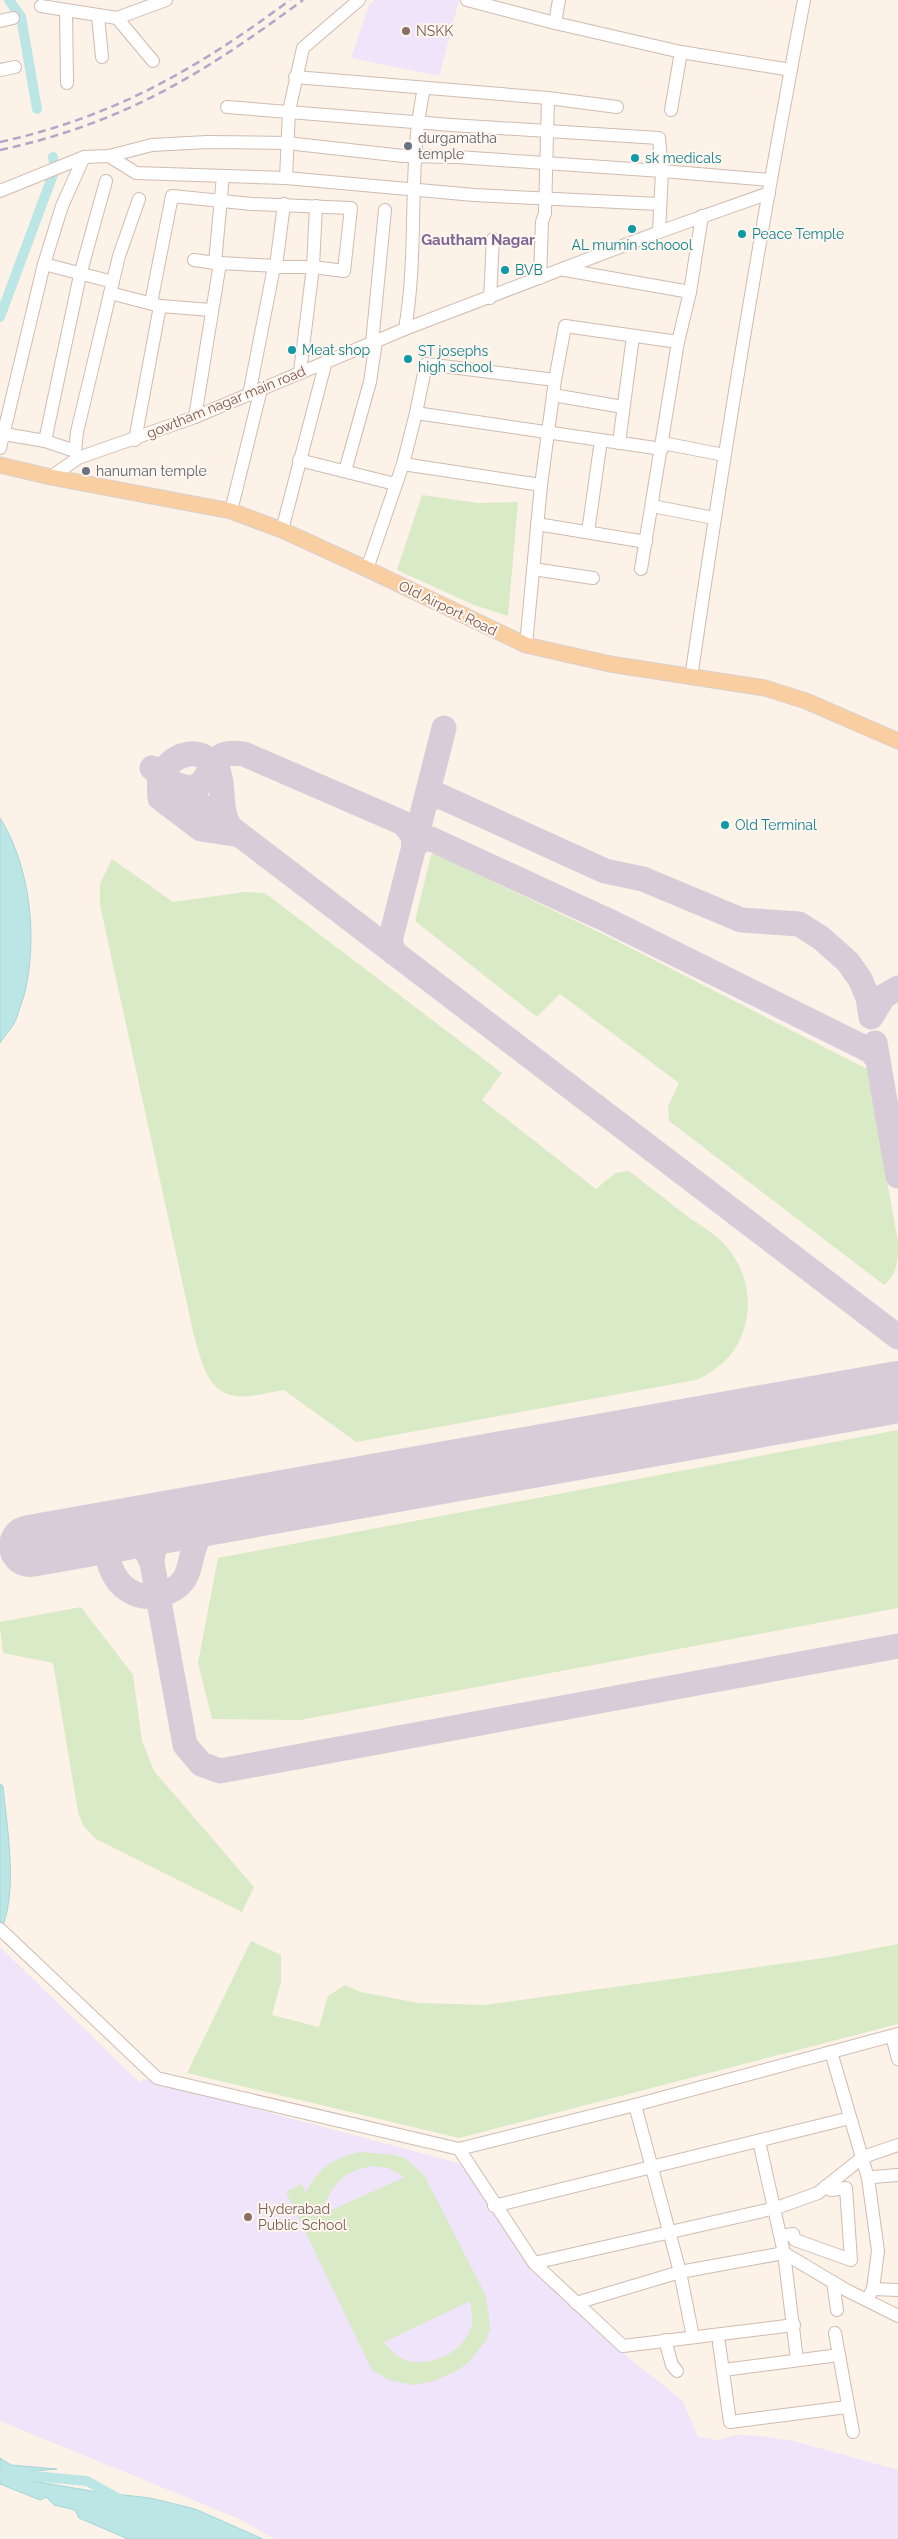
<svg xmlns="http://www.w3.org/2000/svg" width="898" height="2539" font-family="Raleway,sans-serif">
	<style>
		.education { fill: #efe4f9 }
		.green { fill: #d9eac6; fill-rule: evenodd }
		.water { fill: #bce5e6; stroke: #a3d6d8 }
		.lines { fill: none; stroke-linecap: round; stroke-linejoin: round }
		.canal { stroke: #bce5e6; stroke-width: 10 }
		.taxiway { stroke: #d8ccd8; stroke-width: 25 }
		.runway { stroke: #d8ccd8; stroke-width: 62 }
		.minor-casing { stroke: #d0bbb0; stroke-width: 14 }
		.major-casing { stroke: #d9d0cd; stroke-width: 17 }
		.minor { stroke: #fff; stroke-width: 12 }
		.major { stroke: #f9cfa2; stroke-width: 15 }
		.rail { stroke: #b4a6c7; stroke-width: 2.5; stroke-dasharray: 8 5; stroke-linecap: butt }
		.education-dot { fill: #8d6e63; stroke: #fff6ef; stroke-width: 2 }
		.worship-dot { fill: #6b7280; stroke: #fff6ef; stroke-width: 2 }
		.culture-dot { fill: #0f9aa8; stroke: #fff6ef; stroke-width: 2 }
		.labels { text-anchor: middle; stroke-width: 4; stroke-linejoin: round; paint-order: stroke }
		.education-label { font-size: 14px; fill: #785e54; stroke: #fff6ef; text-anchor: start }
		.worship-label { font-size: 14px; fill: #5b616d; stroke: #fff6ef; text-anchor: start }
		.culture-label { font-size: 14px; fill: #0d838f; stroke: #fff6ef; text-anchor: start }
		.street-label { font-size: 14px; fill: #76564c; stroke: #fff6ef }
		.neighbourhood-label { font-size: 15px; font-weight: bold; fill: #7d6492; stroke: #fff6ef }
	</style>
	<rect width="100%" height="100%" fill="#fcf2e8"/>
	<g class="education">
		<polygon points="375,0 459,0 439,76 351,58 369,5"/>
		<polygon points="0,1947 140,2083 143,2079 462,2164 526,2264 626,2356 683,2401 698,2437 718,2440 737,2435 758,2436 794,2441 898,2470 898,2539 275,2539 242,2520 0,2421"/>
	</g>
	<g class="green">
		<polygon points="422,495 478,503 518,502 508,616 474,605 397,570"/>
		<path d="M435 854 607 936 867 1069 898 1242C898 1259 898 1274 884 1285L669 1121 668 1107 679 1083 560 994 537 1017 415 921 431 855Z"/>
		<path d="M112 859 173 902 245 892 265 893 502 1073 482 1100 596 1189 615 1173 629 1171C648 1186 668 1201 687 1216 699 1225 716 1234 726 1246 746 1269 753 1300 744 1329 736 1354 720 1369 696 1380L356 1442 284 1390C269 1392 251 1398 237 1396 207 1394 201 1359 194 1336L100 905V884Z"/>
		<polygon points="898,1430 898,1608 300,1720 212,1719 198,1663 218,1558"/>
		<polygon points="81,1607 133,1675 142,1741 154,1771 254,1887 242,1912 96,1839 83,1825 78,1812 53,1663 3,1653 0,1627 0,1622"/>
		<polygon points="251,1941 281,1955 281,1981 272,2015 319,2027 328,1996 345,1985 360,1992 419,2003 485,2005 830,1957 898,1944 898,2024 459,2138 187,2073"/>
		<path d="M360 2152 395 2155 406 2159 424 2175 485 2294 489 2316 490 2330 486 2340 470 2361 458 2370 434 2381 413 2385 389 2380 372 2370 286 2192 302 2184 306 2193C316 2169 336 2157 360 2152ZM372 2166 388 2168 405 2177 323 2214C329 2186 343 2171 372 2166ZM470 2301C471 2308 473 2317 472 2324 467 2353 422 2373 398 2356 393 2353 388 2347 384 2342Z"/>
	</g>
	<g class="water">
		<path d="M0 818C30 866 38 936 25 992 23 1000 19 1009 17 1017 14 1026 5 1035 0 1043Z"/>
		<path d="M0 1784 3 1786C7 1831 19 1891 0 1933Z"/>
		<polygon points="0,2458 11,2465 57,2469 25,2472 27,2480 97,2492 150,2498 195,2509 263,2539 128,2539 79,2518 75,2510 54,2505 46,2497 40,2500 0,2484"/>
	</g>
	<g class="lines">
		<g class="canal">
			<polyline points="9,0 21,17 37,109"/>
			<polyline points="0,317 55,169 53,157"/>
			<polyline points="0,2473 87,2481 121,2500"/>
		</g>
		<g class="taxiway">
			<polyline points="152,768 898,1337"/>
			<path d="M173 783C210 799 203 767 221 756 228 752 237 753 244 754L403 823 413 835 414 847"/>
			<polyline points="425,803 429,799 440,796 605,871 643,879 741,920 799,924 821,938 848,962 860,979 868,998 871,1017 884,996 898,988"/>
			<path d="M231 828C213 804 234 766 200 755 188 751 176 757 168 765 158 774 159 785 160 798L201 829 240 835"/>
			<polyline points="414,847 422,839 431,839 609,921 871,1051 877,1059"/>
			<polyline points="394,953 390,940 392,933 444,728"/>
			<polyline points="875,1043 898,1176"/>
			<polyline points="884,1395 898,1384"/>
			<path d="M230 1510C208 1510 153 1505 135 1512 84 1531 111 1611 163 1594 193 1584 187 1565 196 1543 204 1526 219 1516 236 1509"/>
			<path d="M112 1531C133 1534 144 1543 152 1563L185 1745 201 1764 220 1771 898 1646"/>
			<path d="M152 1563C153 1542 162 1529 180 1519"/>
		</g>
		<polyline class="runway" points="30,1546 898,1392"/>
		<defs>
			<g id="minor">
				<polyline points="467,0 555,23 681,52 791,70"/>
				<polyline points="41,6 117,18 166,0"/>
				<polyline points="66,10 67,83"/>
				<polyline points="98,16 102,57"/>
				<polyline points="117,18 153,61"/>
				<polyline points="0,21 13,18"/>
				<polyline points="555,23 559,0"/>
				<polyline points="0,70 15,67"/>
				<polyline points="295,77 548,98 617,107"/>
				<polyline points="671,110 681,52"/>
				<polyline points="109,156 136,173 286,178 474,195 659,204"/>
				<polyline points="286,178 289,111 303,48 359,0"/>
				<polyline points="0,191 84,157 109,156 152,145 207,142 287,143 403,156 457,157 662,171 659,138 451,125 227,107"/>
				<polyline points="659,232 662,171 771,180"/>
				<polyline points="194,260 215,263"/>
				<polyline points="220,263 215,263 223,176"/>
				<polyline points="44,264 113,282"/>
				<polyline points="565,270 690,292 702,216"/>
				<polyline points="540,278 542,222 545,213 548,98"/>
				<polyline points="110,293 160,306 211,310"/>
				<polyline points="490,298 493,239"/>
				<polyline points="151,303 172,196 252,204 351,208 344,271 313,267 274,267 249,395"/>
				<path d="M405 329C419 249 407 166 424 88"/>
				<polyline points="372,343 385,210"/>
				<polyline points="300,372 313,267 316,206"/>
				<polyline points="553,395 623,407"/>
				<polyline points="416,413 426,364 555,380 565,326 678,342"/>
				<polyline points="195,417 220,263 276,266 284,204"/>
				<polyline points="4,434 45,441 80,275 106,181"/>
				<polyline points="135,440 160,306"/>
				<polyline points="45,441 75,451 77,432 119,256 139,199"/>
				<polyline points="619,443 633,336"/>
				<polyline points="663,443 724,455"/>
				<polyline points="0,448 44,264 62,206 84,157"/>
				<polyline points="299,460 395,484"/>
				<polyline points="403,464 416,413 662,449"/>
				<polyline points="345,471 370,382 376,341"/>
				<polyline points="51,477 78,458 195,417 405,329 659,232 769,193"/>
				<polyline points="652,506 714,518"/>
				<polyline points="231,511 261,389"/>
				<polyline points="537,524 646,542"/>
				<polyline points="282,530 326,361"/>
				<polyline points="588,532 601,440"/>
				<polyline points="367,569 403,464 541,485 555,380"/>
				<polyline points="533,569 593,578"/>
				<polyline points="641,569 678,342 690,292"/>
				<polyline points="526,645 541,485"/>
				<path d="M691 678C724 451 761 225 804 0"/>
				<polyline points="0,1929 157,2078 459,2149 635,2105 898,2034"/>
				<polyline points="892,2036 898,2059"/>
				<polyline points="831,2052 868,2178 878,2251 873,2289"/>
				<polyline points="635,2105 680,2272 693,2337"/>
				<polyline points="759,2141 784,2253 797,2360"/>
				<polyline points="459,2149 534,2263 623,2346 794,2325"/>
				<polyline points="873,2177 898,2175"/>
				<polyline points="494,2206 850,2118"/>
				<polyline points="781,2236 793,2234 795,2240 851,2260 846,2188 831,2190 826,2186"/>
				<polyline points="534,2263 776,2208 818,2193 863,2157 898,2145"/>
				<polyline points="833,2282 837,2310"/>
				<polyline points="869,2296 873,2289 898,2290"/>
				<polyline points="576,2303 680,2272 784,2253 846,2290 898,2316"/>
				<polyline points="835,2333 853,2432"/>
				<polyline points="665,2340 672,2365 677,2371"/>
				<polyline points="719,2343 730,2422 847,2407"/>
				<polyline points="723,2370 839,2355"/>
			</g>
			<polyline id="major" points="0,465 51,477 231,511 282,530 367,569 526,645 610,664 765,688 806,701 898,741"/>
		</defs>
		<use href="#minor" class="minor-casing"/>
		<use href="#major" class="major-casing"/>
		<use href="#minor" class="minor"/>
		<use href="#major" class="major"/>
		<g class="rail">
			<path d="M0 142C114 117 197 69 290 0"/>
			<path d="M0 150C124 123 203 74 303 0"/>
		</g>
	</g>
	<g class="education-dot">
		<circle cx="406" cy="31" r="5"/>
		<circle cx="248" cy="2217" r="5"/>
	</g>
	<g class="worship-dot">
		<circle cx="408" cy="146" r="5"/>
		<circle cx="86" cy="471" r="5"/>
	</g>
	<g class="culture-dot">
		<circle cx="635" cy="158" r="5"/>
		<circle cx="632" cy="229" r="5"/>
		<circle cx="742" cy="234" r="5"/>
		<circle cx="505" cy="270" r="5"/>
		<circle cx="292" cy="350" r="5"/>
		<circle cx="408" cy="359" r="5"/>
		<circle cx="725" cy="825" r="5"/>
	</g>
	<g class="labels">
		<g class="education-label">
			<text x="416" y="36">NSKK</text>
			<text x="258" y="2214">Hyderabad<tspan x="258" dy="16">Public School</tspan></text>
		</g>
		<g class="worship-label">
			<text x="418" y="143">durgamatha<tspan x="418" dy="16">temple</tspan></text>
			<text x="96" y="476">hanuman temple</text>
		</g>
		<g class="culture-label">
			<text x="645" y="163">sk medicals</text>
			<text x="752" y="239">Peace Temple</text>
			<text x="632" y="250" text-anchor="middle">AL mumin schoool</text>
			<text x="515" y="275">BVB</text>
			<text x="302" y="355">Meat shop</text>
			<text x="418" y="356">ST josephs<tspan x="418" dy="16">high school</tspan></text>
			<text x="735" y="830">Old Terminal</text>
		</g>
		<g class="street-label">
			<text transform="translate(226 402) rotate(-22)" y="5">gowtham nagar main road</text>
			<text transform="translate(448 608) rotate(26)" y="5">Old Airport Road</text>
		</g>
		<g class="neighbourhood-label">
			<text x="478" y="245">Gautham Nagar</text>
		</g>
	</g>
</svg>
